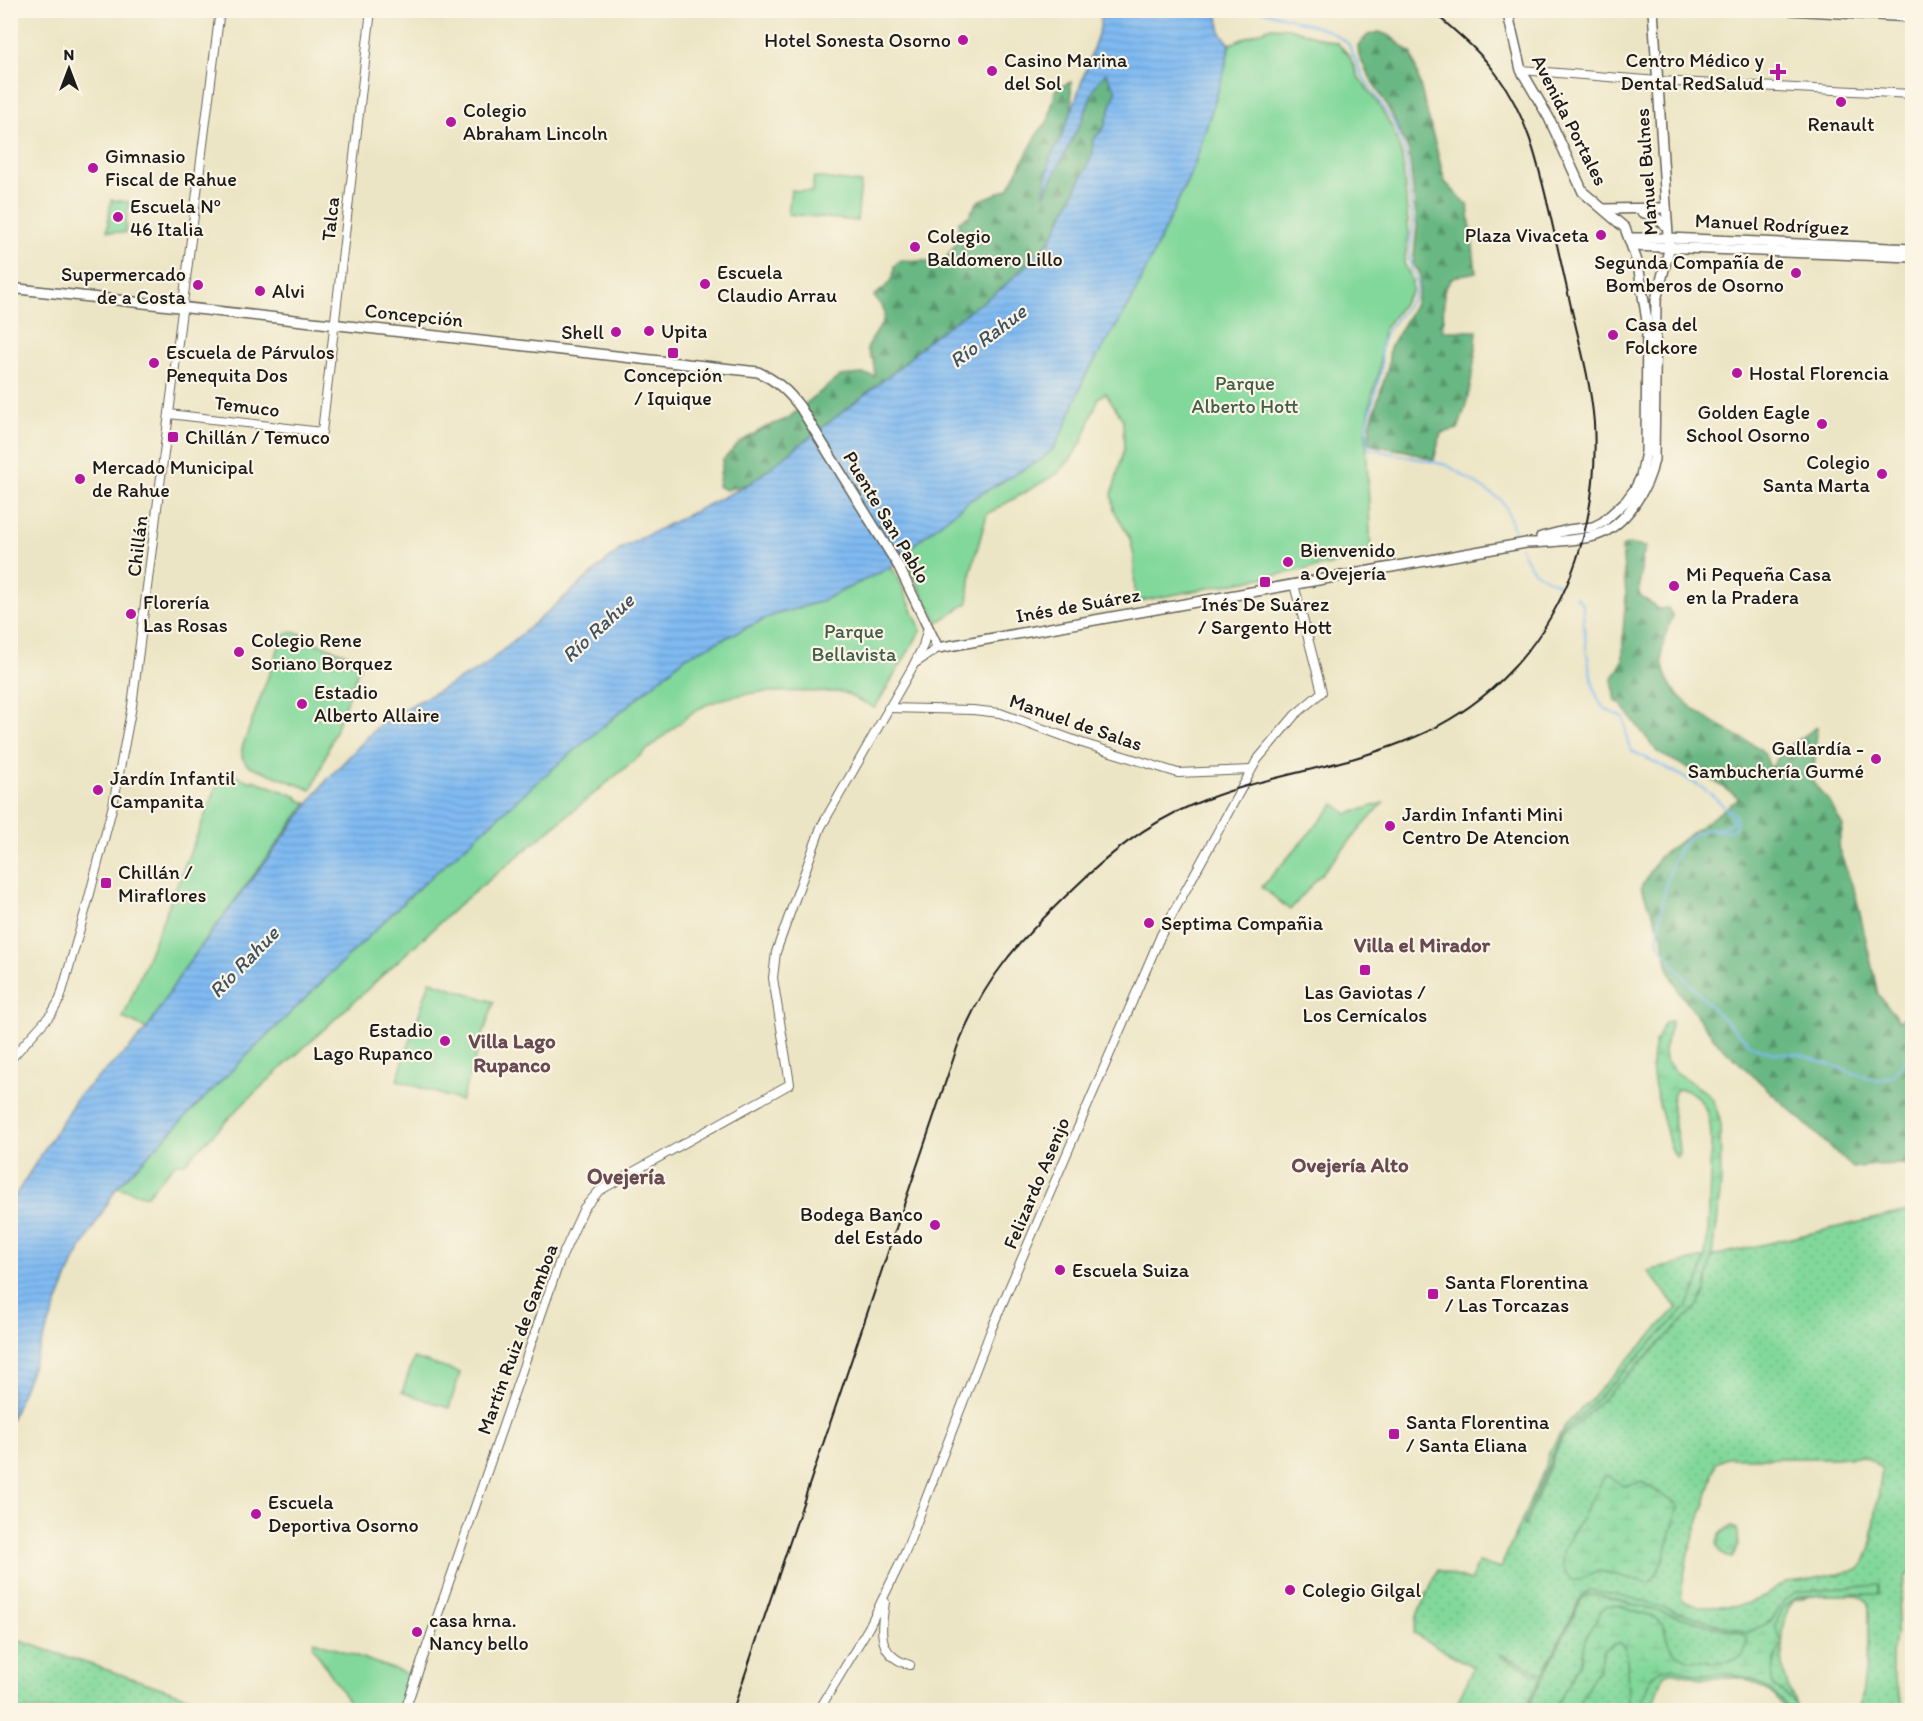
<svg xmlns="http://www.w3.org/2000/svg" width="1923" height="1721" font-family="Itim,sans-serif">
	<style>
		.grass { fill: url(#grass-dots); stroke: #4f7a5c; stroke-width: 1.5; fill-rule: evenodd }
		.forest { fill: url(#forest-firs); stroke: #426a50; stroke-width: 1.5 }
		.wetland { fill: url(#wetland-marsh); stroke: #4f7a5c; stroke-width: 1.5 }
		.green { fill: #82d89b; stroke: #4f7a5c; stroke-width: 1.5 }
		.water { fill: url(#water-rules); stroke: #4e6b86; stroke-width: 1.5 }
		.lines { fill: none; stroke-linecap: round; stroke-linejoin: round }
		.stream { stroke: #7fbaf1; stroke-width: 2 }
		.minor-casing { stroke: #656257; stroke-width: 10 }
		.major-casing { stroke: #656257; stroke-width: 12 }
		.minor { stroke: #fff; stroke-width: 8 }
		.major { stroke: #fff; stroke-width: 9 }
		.rail { stroke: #1c1c1c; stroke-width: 2 }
		.poi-dot { fill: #b5179e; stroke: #fcf5e5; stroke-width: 2 }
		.labels { text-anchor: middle; stroke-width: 4.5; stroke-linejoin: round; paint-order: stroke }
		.poi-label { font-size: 20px; fill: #1c1c1c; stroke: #fcf5e5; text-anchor: start }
		.street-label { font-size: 20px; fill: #1c1c1c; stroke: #fcf5e5 }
		.park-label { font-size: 20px; fill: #405e48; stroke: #fcf5e5 }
		.water-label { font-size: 21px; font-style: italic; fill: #3f5367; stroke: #fcf5e5 }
		.neighbourhood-label { font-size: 21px; font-weight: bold; fill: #674a53; stroke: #fcf5e5 }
		.quarter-label { font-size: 22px; font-weight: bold; fill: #674a53; stroke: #fcf5e5 }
	</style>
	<defs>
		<pattern id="grass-dots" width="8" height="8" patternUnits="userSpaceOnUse" patternTransform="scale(1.5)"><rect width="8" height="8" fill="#82d89b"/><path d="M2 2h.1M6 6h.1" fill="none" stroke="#70b985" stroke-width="1.8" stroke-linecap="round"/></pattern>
		<pattern id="forest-firs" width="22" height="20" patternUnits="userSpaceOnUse" patternTransform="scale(1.5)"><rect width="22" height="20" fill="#69b883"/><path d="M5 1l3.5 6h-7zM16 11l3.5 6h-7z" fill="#56956a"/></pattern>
		<pattern id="wetland-marsh" width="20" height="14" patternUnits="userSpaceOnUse" patternTransform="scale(1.5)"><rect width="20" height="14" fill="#82d89b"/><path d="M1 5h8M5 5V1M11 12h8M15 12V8" fill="none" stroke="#70b985"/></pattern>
		<pattern id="water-rules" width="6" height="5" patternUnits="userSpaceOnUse" patternTransform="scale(1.5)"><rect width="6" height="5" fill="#7fbaf1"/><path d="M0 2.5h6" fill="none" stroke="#6d9fce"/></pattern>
	</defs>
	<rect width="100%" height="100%" fill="#fcf5e5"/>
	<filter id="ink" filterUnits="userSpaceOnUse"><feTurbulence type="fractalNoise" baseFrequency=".0167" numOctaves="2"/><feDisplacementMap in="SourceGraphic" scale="12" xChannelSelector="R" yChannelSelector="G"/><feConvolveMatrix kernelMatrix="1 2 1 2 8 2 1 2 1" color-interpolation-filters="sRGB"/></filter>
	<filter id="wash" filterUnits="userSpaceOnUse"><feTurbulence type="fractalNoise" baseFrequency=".008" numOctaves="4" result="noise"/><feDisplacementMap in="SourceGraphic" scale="24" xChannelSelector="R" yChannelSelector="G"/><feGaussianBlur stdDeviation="1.35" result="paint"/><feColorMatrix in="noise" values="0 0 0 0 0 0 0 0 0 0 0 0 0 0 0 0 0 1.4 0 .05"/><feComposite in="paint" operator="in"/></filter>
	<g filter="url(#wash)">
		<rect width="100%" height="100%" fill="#ece5c5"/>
		<g class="grass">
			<path d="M1912 1210V1571L1906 1577 1902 1588 1892 1655V1672L1905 1710H1860L1869 1645V1603C1855 1587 1810 1596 1792 1600 1781 1622 1779 1661 1787 1684 1791 1693 1795 1701 1798 1710H1786L1775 1696 1746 1678H1700L1672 1671 1664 1674 1652 1710H1454L1473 1667 1413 1633 1418 1613 1438 1570 1470 1581 1479 1562 1500 1569 1543 1472 1549 1453 1564 1427 1677 1308 1648 1271ZM1858 1456C1869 1457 1875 1462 1882 1470L1871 1547 1865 1562 1858 1570 1807 1580 1785 1582 1764 1597 1739 1606H1697L1683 1601 1681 1597 1682 1586 1688 1554 1709 1490 1716 1463 1727 1458H1834Z"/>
			<polygon points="10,1638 11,1638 228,1710 11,1710"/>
		</g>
		<g class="forest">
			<path d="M1379 32 1390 36 1412 54 1445 182 1468 206 1476 272 1453 277 1444 290 1443 331H1477C1475 363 1470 398 1458 429L1441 433 1434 460 1407 451 1375 446 1369 442 1370 425 1388 367 1390 347 1415 304 1419 290 1420 273 1413 264 1417 226 1409 152 1390 111 1367 72 1359 56 1358 45 1368 35Z"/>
			<path d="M1106 73 1116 91 1104 128 1093 140V154L1051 240 1004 287 932 337 898 369 749 484 725 490 718 486 723 460 740 442 764 428 787 419 840 376 862 374 875 376 873 359 871 358 867 349C871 336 890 320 883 308 880 303 877 301 874 296 886 286 894 284 894 266L901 260 944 262 958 240 959 221 969 216 978 201 1008 189 1038 133 1048 121 1056 89 1071 82 1072 110 1060 140 1050 158 1045 192 1083 118 1095 86Z"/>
			<path d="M1628 544 1646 547 1642 558 1639 594 1658 609 1668 608 1673 617C1640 680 1686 706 1734 734 1742 739 1756 744 1762 751 1766 755 1768 763 1770 768L1785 749 1817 727 1813 783 1829 801 1843 826 1838 847 1856 896 1878 994 1899 1021 1912 1011V1171L1904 1164 1875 1165 1853 1168 1718 1043 1697 1016 1678 990 1667 965 1663 937 1641 887 1659 857 1739 798 1714 781 1658 753 1621 704 1616 701 1612 680 1623 661V632L1626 596 1622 547Z"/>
		</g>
		<g class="wetland">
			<path d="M1671 1021V1025L1664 1050 1665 1060 1676 1072 1707 1093 1713 1100 1720 1119 1721 1181 1717 1225 1705 1294 1696 1308 1561 1440 1525 1526H1523L1524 1522 1561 1436 1682 1312C1690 1302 1696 1293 1699 1280 1710 1245 1709 1207 1710 1170 1710 1152 1714 1128 1706 1111 1701 1099 1692 1090 1679 1089L1675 1092C1666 1110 1680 1135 1679 1154L1676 1157C1669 1148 1668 1136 1665 1126 1655 1089 1642 1056 1665 1022Z"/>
			<path d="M1605 1476H1609L1623 1486 1642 1482 1677 1504 1678 1508C1672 1527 1663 1572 1649 1583L1600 1571 1575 1581C1561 1574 1561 1562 1564 1548Z"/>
			<path d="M1732 1526 1736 1527C1741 1536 1738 1550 1732 1558 1710 1554 1715 1532 1732 1526Z"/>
			<path d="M1879 1585V1594L1798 1596C1785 1602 1780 1613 1775 1626L1782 1642 1775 1660 1772 1683 1774 1687 1785 1693 1800 1710H1788L1782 1700 1753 1679 1727 1674H1694L1673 1667 1660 1670 1654 1674 1650 1679 1640 1710H1628L1627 1654 1624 1647 1619 1643 1614 1644 1604 1650 1599 1669 1589 1684 1577 1710H1554L1580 1664 1587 1636 1603 1608 1610 1605 1621 1606 1655 1618 1662 1623C1666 1630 1666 1639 1670 1646 1680 1664 1726 1665 1742 1657L1746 1648 1747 1637 1743 1634 1599 1595H1587L1582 1599 1527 1710H1525L1541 1677 1500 1656 1501 1654 1543 1674 1582 1596 1590 1590 1624 1596 1748 1633 1772 1620 1785 1599 1795 1592Z"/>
		</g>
		<g class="green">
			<polygon points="1271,27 1289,28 1337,43 1349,55 1359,78 1377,102 1392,127 1402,156 1409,234 1404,263 1412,280 1412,291 1383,331 1379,373 1372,396 1366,432 1371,557 1135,602 1134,556 1130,539 1114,510 1112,494 1124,449 1123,420 1106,393 1099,397 1082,442 1070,460 1057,474 987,514 971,571 968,603 938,622 903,558 912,546 970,500 1042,459 1054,448 1066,424 1084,378 1130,304 1194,166 1224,72 1230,44"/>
			<polygon points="814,177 861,183 857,221 788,214 791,190 812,192"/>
			<polygon points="111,200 129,202 125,233 107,231"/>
			<path d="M891 567 898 577 921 630 875 708 845 693 837 692C788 692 736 686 693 712L461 903 247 1100 185 1163H176L146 1196 117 1187 222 1080 413 893 537 782 686 657 771 616 819 602Z"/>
			<polygon points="291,632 302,634 308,640 362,660 318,776 311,790 247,765 242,757 242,748 283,636"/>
			<polygon points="223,771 252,782 253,780 298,797 297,799 307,803 182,972 147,1029 123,1018"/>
			<polygon points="1383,803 1290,910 1262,887 1335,804 1347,814"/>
			<polygon points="430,981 494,1002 461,1101 397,1080"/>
			<polygon points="414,1358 460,1373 449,1408 402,1392"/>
			<polygon points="314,1641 410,1675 399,1710 354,1710 313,1647"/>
		</g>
		<polygon class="water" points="1101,11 1217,11 1221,33 1230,44 1224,72 1194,166 1130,304 1084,378 1066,425 1054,448 1042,459 970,500 912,546 903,558 891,567 819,602 771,616 686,657 537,782 413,893 222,1080 117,1187 75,1259 11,1420 11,1202 78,1096 129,1049 147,1029 182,972 325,782 379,725 397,713 483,667 622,548 749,484 898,369 932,337 1004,287 1051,240 1093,154 1093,140 1104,128 1116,91 1106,73 1095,86 1083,118 1044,195 1050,158 1060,140 1072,110 1100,28"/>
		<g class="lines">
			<g class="stream">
				<polyline points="1258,10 1289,18 1329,31 1348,43 1362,75 1395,125 1406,156 1413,225 1409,257 1412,271 1416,276 1417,286 1413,298 1384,335 1381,346 1382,368 1367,425 1368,444 1370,449 1447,465 1501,500 1506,507 1518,541"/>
				<path d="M1520 546C1529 569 1536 576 1559 584"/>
				<path d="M1576 597 1583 604C1583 626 1589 691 1603 707 1609 713 1618 714 1624 718L1628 744 1632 751C1662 767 1720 788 1733 821 1724 831 1706 827 1694 834 1668 846 1660 912 1658 939L1661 947 1684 977 1711 1007 1752 1046 1773 1053 1798 1054 1878 1081 1893 1075 1912 1052"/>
				<path d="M1705 830 1730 831 1735 828C1738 820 1736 813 1728 808"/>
			</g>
		</g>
	</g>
	<g filter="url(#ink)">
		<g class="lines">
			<defs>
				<g id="minor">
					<polyline points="1521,70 1658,81 1912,94"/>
					<polyline points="169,414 322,432 371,10"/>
					<polyline points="917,662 938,648"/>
					<polyline points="888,708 973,710 1000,713 1082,743 1178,773 1251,770"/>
					<polyline points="10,1060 52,1013 60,999 88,901 113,805 132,706 220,10"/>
					<path d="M885 1602C881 1630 876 1655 910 1665"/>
					<polyline points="405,1710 559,1263 584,1208 599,1191 790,1084 773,978 776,952 821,827 912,668 923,646 928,627"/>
					<polyline points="819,1710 869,1627 905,1553 991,1330 1161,935 1257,760 1295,715 1322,692 1295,588"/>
				</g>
				<g id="major">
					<polyline points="1507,10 1521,70 1549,118 1583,192 1625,228 1638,264 1647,321 1646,452 1641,477 1635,489 1626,501 1603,522 1593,527 1568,530 1541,537"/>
					<polyline points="1789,10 1912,17"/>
					<polyline points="1603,209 1666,208"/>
					<polyline points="1642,212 1656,217 1667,227"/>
					<polyline points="1630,238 1668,238 1912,249"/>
					<polyline points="1633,246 1912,257"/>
					<path d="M10 288 758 372C777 381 788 391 800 407L899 567 938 648 1526 543C1542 543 1583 540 1597 535 1625 526 1649 488 1654 459L1656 300 1669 250 1653 10"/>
				</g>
			</defs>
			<use href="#minor" class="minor-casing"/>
			<use href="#major" class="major-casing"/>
			<use href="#minor" class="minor"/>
			<use href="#major" class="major"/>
			<path class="rail" d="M733 1710 958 1045C984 978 1020 940 1071 891 1107 856 1144 825 1192 805 1259 776 1335 769 1403 742 1537 691 1602 561 1594 423 1591 385 1581 348 1572 311 1565 279 1557 246 1550 214 1538 164 1528 117 1497 75 1479 50 1455 31 1431 10"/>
		</g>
	</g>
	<g class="poi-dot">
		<circle cx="963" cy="40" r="6"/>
		<circle cx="992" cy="71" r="6"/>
		<path d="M1775 63h6v6h6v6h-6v6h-6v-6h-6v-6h6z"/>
		<circle cx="1841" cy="102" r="6"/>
		<circle cx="451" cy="122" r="6"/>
		<circle cx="93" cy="168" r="6"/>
		<circle cx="118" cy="217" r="6"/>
		<circle cx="1601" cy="235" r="6"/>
		<circle cx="915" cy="247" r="6"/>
		<circle cx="1796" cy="273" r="6"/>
		<circle cx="705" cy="284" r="6"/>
		<circle cx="198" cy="285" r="6"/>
		<circle cx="260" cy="291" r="6"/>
		<circle cx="649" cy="331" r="6"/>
		<circle cx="616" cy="332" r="6"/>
		<circle cx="1613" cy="335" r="6"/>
		<rect x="667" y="347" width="12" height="12" rx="3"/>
		<circle cx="154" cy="363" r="6"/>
		<circle cx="1737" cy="373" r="6"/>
		<circle cx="1822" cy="424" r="6"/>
		<rect x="167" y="431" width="12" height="12" rx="3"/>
		<circle cx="1882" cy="474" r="6"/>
		<circle cx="80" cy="479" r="6"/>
		<circle cx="1288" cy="562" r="6"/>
		<rect x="1259" y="576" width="12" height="12" rx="3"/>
		<circle cx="1674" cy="586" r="6"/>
		<circle cx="131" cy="614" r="6"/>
		<circle cx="239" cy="652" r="6"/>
		<circle cx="302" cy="704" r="6"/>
		<circle cx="1876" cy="759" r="6"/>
		<circle cx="98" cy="790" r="6"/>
		<circle cx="1390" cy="826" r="6"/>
		<rect x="100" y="877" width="12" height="12" rx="3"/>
		<circle cx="1149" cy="923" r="6"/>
		<rect x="1359" y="964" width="12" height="12" rx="3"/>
		<circle cx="445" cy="1041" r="6"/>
		<circle cx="935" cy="1225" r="6"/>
		<circle cx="1060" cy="1270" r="6"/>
		<rect x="1427" y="1288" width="12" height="12" rx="3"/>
		<rect x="1388" y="1428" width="12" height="12" rx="3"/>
		<circle cx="256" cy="1514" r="6"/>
		<circle cx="1290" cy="1590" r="6"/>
		<circle cx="417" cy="1632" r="6"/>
	</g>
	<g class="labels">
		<g class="poi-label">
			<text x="951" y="47" text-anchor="end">Hotel Sonesta Osorno</text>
			<text x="1004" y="67">Casino Marina<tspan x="1004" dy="23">del Sol</tspan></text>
			<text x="1764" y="67" text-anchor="end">Centro Médico y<tspan x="1764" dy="23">Dental RedSalud</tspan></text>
			<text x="463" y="117">Colegio<tspan x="463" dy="23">Abraham Lincoln</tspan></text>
			<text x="1841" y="131" text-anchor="middle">Renault</text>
			<text x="105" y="163">Gimnasio<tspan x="105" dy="23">Fiscal de Rahue</tspan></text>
			<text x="130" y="213">Escuela Nº<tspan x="130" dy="23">46 Italia</tspan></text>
			<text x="1589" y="242" text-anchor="end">Plaza Vivaceta</text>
			<text x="927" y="243">Colegio<tspan x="927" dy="23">Baldomero Lillo</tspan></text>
			<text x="1784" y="269" text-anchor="end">Segunda Compañía de<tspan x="1784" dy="23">Bomberos de Osorno</tspan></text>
			<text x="717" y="279">Escuela<tspan x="717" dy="23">Claudio Arrau</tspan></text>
			<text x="186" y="281" text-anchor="end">Supermercado<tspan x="186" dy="23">de a Costa</tspan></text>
			<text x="272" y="298">Alvi</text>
			<text x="1625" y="331">Casa del<tspan x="1625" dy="23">Folckore</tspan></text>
			<text x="661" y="338">Upita</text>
			<text x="604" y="339" text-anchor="end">Shell</text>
			<text x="166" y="359">Escuela de Párvulos<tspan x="166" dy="23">Penequita Dos</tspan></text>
			<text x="1749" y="380">Hostal Florencia</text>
			<text x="673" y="382" text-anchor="middle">Concepción<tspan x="673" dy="23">/ Iquique</tspan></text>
			<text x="1810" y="419" text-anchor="end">Golden Eagle<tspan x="1810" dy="23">School Osorno</tspan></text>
			<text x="185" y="444">Chillán / Temuco</text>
			<text x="1870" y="469" text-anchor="end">Colegio<tspan x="1870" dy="23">Santa Marta</tspan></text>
			<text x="92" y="474">Mercado Municipal<tspan x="92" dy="23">de Rahue</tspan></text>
			<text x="1300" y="557">Bienvenido<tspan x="1300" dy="23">a Ovejería</tspan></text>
			<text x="1686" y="581">Mi Pequeña Casa<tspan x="1686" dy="23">en la Pradera</tspan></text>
			<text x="143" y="609">Florería<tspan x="143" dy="23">Las Rosas</tspan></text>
			<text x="1265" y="611" text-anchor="middle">Inés De Suárez<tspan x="1265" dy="23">/ Sargento Hott</tspan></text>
			<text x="251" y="647">Colegio Rene<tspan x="251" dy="23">Soriano Borquez</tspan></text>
			<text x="314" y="699">Estadio<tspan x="314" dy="23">Alberto Allaire</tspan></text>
			<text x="1864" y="755" text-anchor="end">Gallardía -<tspan x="1864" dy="23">Sambuchería Gurmé</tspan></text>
			<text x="110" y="785">Jardín Infantil<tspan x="110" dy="23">Campanita</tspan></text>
			<text x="1402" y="821">Jardin Infanti Mini<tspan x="1402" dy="23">Centro De Atencion</tspan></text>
			<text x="118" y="879">Chillán /<tspan x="118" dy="23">Miraflores</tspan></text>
			<text x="1161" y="930">Septima Compañia</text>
			<text x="1365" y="999" text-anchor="middle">Las Gaviotas /<tspan x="1365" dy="23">Los Cernícalos</tspan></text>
			<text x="433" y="1037" text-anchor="end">Estadio<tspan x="433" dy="23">Lago Rupanco</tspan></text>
			<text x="923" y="1221" text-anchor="end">Bodega Banco<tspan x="923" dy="23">del Estado</tspan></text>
			<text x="1072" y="1277">Escuela Suiza</text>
			<text x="1445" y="1289">Santa Florentina<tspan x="1445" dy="23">/ Las Torcazas</tspan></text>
			<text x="1406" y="1429">Santa Florentina<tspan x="1406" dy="23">/ Santa Eliana</tspan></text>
			<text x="268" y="1509">Escuela<tspan x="268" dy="23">Deportiva Osorno</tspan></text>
			<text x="1302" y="1597">Colegio Gilgal</text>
			<text x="429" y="1627">casa hrna.<tspan x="429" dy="23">Nancy bello</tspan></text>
		</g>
		<g class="street-label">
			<text transform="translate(1570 120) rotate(63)" y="7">Avenida Portales</text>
			<text transform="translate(1646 172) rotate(-94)" y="7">Manuel Bulnes</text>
			<text transform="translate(330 219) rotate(-84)" y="7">Talca</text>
			<text transform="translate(1772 224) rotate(3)" y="7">Manuel Rodríguez</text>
			<text transform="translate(414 315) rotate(6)" y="7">Concepción</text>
			<text transform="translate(247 406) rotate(7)" y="7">Temuco</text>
			<text transform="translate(887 517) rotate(59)" y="7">Puente San Pablo</text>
			<text transform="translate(137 546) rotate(-83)" y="7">Chillán</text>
			<text transform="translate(1078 605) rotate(-10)" y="7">Inés de Suárez</text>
			<text transform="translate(1076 722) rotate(19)" y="7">Manuel de Salas</text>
			<text transform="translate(1036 1183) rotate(-67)" y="7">Felizardo Asenjo</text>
			<text transform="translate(517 1339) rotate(-70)" y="7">Martín Ruiz de Gamboa</text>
		</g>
		<g class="park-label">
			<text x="1245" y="390">Parque<tspan x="1245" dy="23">Alberto Hott</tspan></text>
			<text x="854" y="638">Parque<tspan x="854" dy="23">Bellavista</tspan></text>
		</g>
		<g class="water-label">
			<text transform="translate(988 336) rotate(-37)" y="7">Río Rahue</text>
			<text transform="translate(598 628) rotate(-43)" y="7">Río Rahue</text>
			<text transform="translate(244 962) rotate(-46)" y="7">Río Rahue</text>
		</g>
		<g class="neighbourhood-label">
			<text x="1422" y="952">Villa el Mirador</text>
			<text x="512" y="1048">Villa Lago<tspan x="512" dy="24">Rupanco</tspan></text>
			<text x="1350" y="1172">Ovejería Alto</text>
		</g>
		<g class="quarter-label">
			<text x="626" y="1184">Ovejería</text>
		</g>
	</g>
	<rect width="1923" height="1721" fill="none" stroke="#fcf5e5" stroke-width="36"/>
	<g transform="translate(69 69)" stroke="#fcf5e5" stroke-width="4.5" paint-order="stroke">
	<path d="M0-4.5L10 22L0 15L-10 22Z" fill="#1c1c1c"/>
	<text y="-9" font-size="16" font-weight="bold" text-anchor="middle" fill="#1c1c1c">N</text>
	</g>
</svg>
